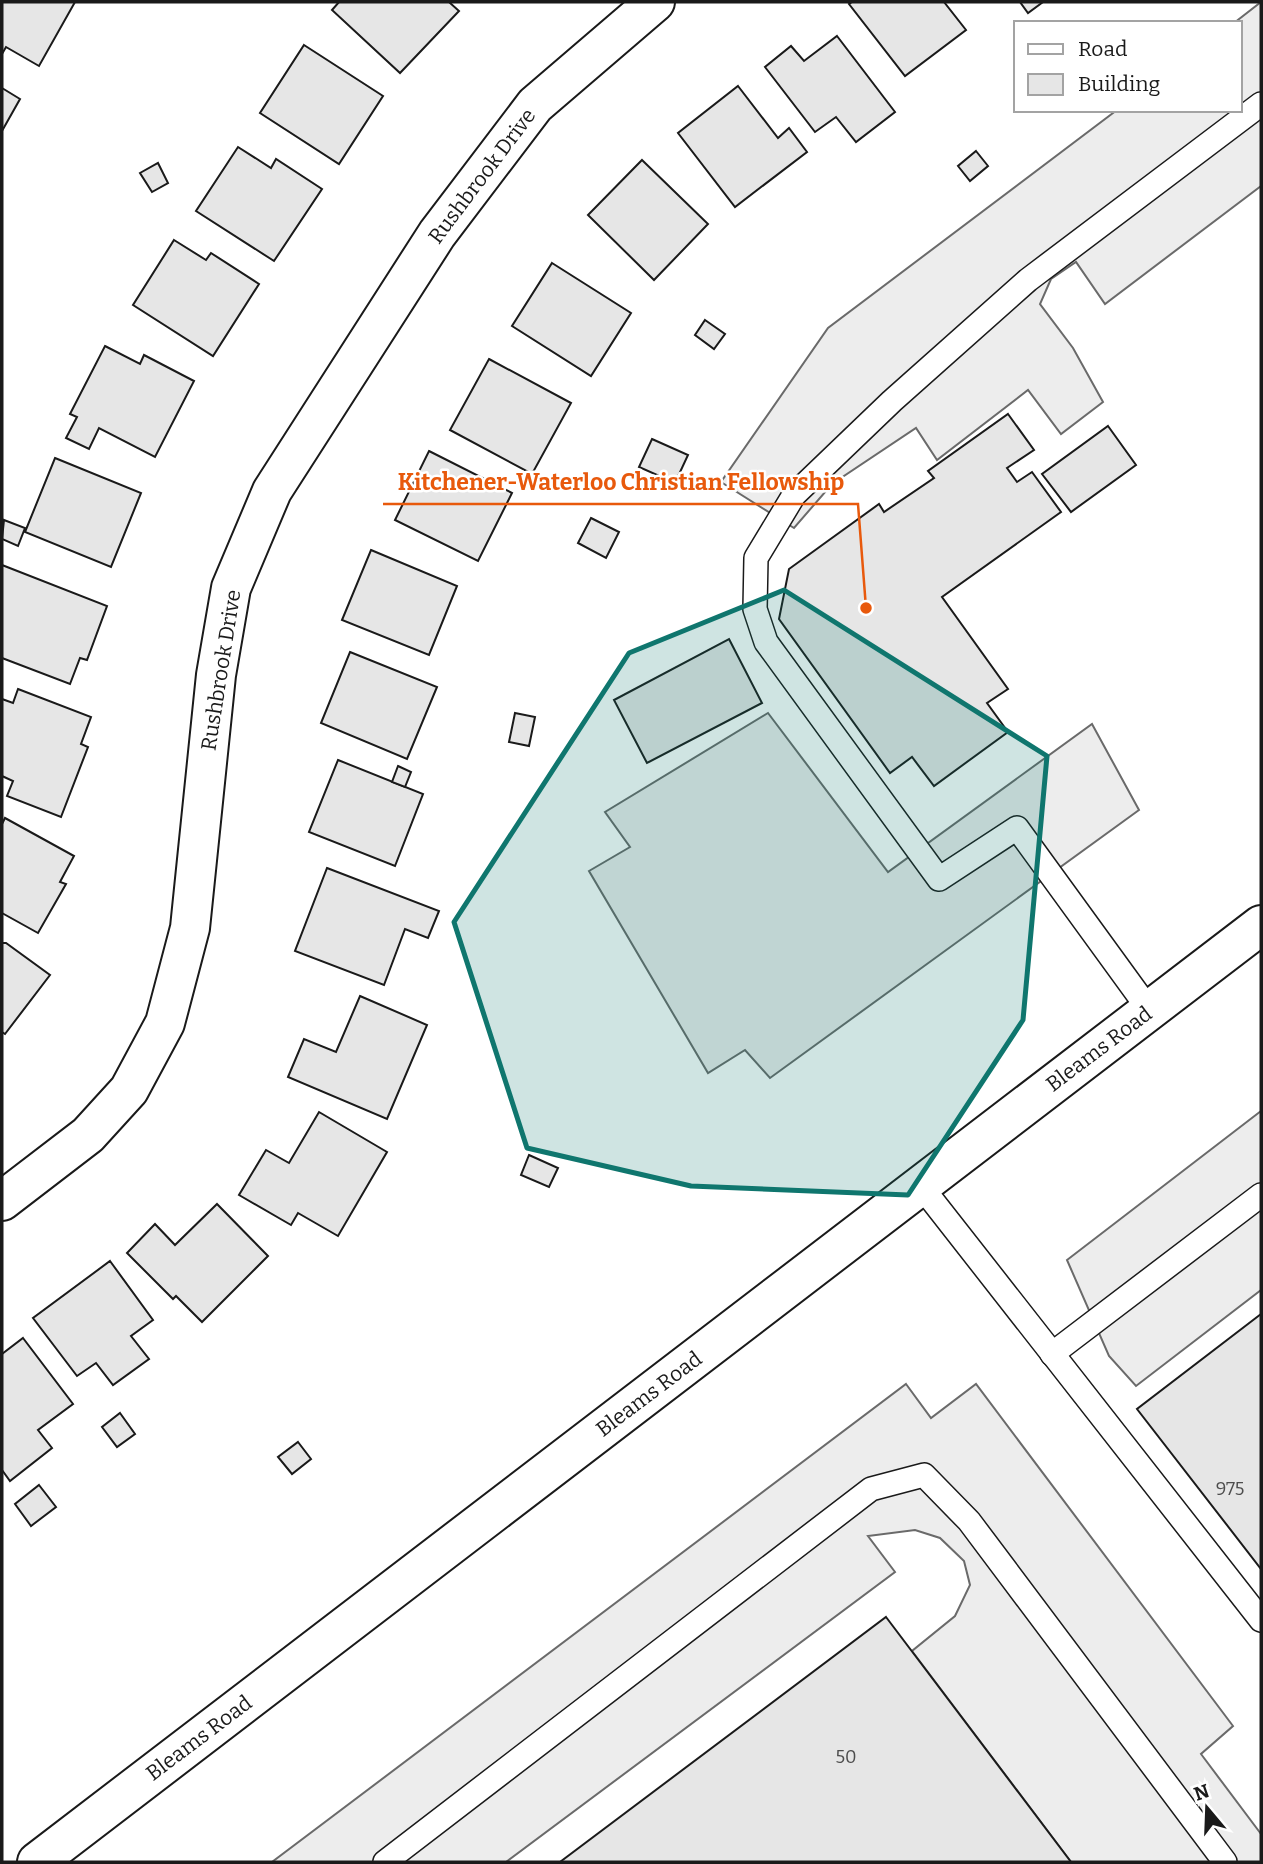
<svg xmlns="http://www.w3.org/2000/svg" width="1263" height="1864" font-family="Bitter,serif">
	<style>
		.parking { fill: #ededed; stroke: #6a6a6a; stroke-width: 2 }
		.building { fill: #e6e6e6; stroke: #1a1a1a; stroke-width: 2 }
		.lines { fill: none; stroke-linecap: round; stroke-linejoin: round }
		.service-casing { stroke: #1a1a1a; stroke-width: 26 }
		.minor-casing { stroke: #1a1a1a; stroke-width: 42 }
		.secondary-casing { stroke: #1a1a1a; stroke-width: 42 }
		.service { stroke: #fff; stroke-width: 23 }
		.minor { stroke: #fff; stroke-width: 38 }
		.secondary { stroke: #fff; stroke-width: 38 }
		.marked { fill: #0f766e; fill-opacity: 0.2; stroke: #0f766e; stroke-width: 5; stroke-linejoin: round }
		.labels { text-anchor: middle; stroke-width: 5; stroke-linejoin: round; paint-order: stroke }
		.number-label { font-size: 18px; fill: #4d4d4d }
		.street-label { font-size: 21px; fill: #1a1a1a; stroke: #fff }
		.leader { fill: none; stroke: #e8590c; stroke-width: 2.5 }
		.callout-dot { fill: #e8590c; stroke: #fff; stroke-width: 2.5 }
		.callout-label { font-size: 23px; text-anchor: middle; font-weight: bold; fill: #e8590c; stroke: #fff; stroke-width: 5; stroke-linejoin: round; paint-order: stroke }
	</style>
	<rect width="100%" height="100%" fill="#fff"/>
	<g class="parking">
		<polygon points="1261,2 1261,186 1105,304 1076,262 1051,279 1040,304 1073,348 1103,402 1061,434 1028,390 937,460 916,428 832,484 794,528 721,482 828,328 1117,110 1240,110 1240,23 1234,23"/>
		<polygon points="768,713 888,872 1092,724 1139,810 770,1078 745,1050 708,1073 589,871 630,847 605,812"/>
		<polygon points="1261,1111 1261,1290 1136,1386 1109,1356 1067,1260"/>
		<polygon points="906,1384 931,1418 976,1384 1233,1726 1201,1754 1261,1834 1261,1862 1071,1862 912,1651 955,1616 970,1585 964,1561 940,1538 915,1530 868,1536 895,1572 506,1862 272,1862"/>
	</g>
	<g class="building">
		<polygon points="2,2 75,2 39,66 6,47 2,54"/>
		<polygon points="339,2 449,2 459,11 400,73 332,10"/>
		<polygon points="852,2 944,2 966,30 905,76 849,4"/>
		<polygon points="1020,2 1043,2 1028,13"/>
		<polygon points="837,36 895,112 856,142 836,117 815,132 765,67 791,46 804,61"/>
		<polygon points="304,45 383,96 339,164 260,113"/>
		<polygon points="738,86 778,138 789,128 807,152 735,207 678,133"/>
		<polygon points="2,88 20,99 2,131"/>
		<polygon points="238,147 271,168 276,159 322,189 274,261 196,211"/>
		<polygon points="976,151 988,166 970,181 958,166"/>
		<polygon points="642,160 708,224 654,280 588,215"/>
		<polygon points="158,163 168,183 152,192 140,173"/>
		<polygon points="174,240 206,260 211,253 259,284 213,356 133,305"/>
		<polygon points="552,263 631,313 591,376 512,326"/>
		<polygon points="705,320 725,334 714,349 695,335"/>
		<polygon points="105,346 140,364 144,355 194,381 155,457 99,428 89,449 66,438 77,417 70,414"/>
		<polygon points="489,359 571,403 532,474 450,430"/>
		<polygon points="1008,414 1034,450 1007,468 1017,482 1032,472 1061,512 942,597 1008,689 987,703 1008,732 934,786 912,757 890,773 779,619 789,569 879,504 884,512 934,478 928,471"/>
		<polygon points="1108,426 1136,465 1071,512 1042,474"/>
		<polygon points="652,439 688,455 675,483 639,467"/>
		<polygon points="429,451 512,493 478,561 395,520"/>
		<polygon points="55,458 141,493 111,567 25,532"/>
		<polygon points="591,518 619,532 606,558 578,543"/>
		<polygon points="4,520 25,528 18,546 2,539"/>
		<polygon points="371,550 457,586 429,655 342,620"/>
		<polygon points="2,565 107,606 87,660 80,658 70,684 2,658"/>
		<polygon points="729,639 762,703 647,763 614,700"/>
		<polygon points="350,652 437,687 407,759 321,723"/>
		<polygon points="18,689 91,717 81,744 88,747 61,817 7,796 13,781 2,776 2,699 13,703"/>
		<polygon points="515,713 535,717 529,746 509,742"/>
		<polygon points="338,760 423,794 395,866 309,832"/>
		<polygon points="398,766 411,772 405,787 392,782"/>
		<polygon points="5,818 74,856 60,882 66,884 38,933 2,913 2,824"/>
		<polygon points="327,868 439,911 428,938 405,929 384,985 295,951"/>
		<polygon points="2,943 6,943 50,975 5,1034 2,1032"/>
		<polygon points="360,996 427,1025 387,1119 288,1077 304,1039 336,1052"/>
		<polygon points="319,1112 387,1152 338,1236 298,1213 291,1225 239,1195 266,1150 289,1163"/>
		<polygon points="529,1155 558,1168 549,1187 521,1175"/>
		<polygon points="217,1204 268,1256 202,1322 176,1296 173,1299 127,1253 155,1224 175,1245"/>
		<polygon points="110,1261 153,1320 131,1336 149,1359 113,1385 96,1363 77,1376 33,1318"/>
		<polygon points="1261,1314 1261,1569 1137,1409"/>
		<polygon points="23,1338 73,1404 38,1430 52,1448 10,1481 2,1470 2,1354"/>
		<polygon points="120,1413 135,1434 117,1447 102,1427"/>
		<polygon points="298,1442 311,1459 292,1474 278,1457"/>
		<polygon points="39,1485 56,1507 31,1526 15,1504"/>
		<polygon points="886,1617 1071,1862 560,1862"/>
	</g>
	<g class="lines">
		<defs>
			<g id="service">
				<polyline points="1150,1011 1017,828 939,879 766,642 755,609 756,558 794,495 892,401 1028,280 1261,104"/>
				<polyline points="921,1186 1261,1620"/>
				<polyline points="1052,1354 1261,1195"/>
				<polyline points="385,1862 871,1489 924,1475 969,1521 1225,1862"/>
			</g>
			<polyline id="minor" points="2,1201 88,1135 129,1090 165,1023 190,928 216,675 231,588 272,491 437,234 535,105 655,2"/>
			<polyline id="secondary" points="37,1862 1261,925"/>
		</defs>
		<use href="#service" class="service-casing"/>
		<use href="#minor" class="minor-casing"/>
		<use href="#secondary" class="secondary-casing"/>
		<use href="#service" class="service"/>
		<use href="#minor" class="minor"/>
		<use href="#secondary" class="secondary"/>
	</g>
	<path class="marked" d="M784 590 1047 756 1023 1020 908 1195 691 1186 527 1148 454 922 629 653Z"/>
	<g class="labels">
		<g class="number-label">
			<text x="1230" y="1495">975</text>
			<text x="846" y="1763">50</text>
		</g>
		<g class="street-label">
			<text transform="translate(482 176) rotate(-53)" y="7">Rushbrook Drive</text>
			<text transform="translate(221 670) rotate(-81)" y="7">Rushbrook Drive</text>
			<text transform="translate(1099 1049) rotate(-37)" y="7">Bleams Road</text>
			<text transform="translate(649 1394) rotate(-37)" y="7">Bleams Road</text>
			<text transform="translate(199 1738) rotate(-37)" y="7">Bleams Road</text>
		</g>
	</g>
	<path class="leader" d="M866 608L858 504H383"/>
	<circle class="callout-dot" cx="866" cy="608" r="7"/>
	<g class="callout-label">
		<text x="621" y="490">Kitchener-Waterloo Christian Fellowship</text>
	</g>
	<rect width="1263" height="1864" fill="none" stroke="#1a1a1a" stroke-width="7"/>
	<rect x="1014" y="21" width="228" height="91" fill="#ffffff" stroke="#a3a3a3" stroke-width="2"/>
	<rect x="1028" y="44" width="35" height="10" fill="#ffffff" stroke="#a3a3a3" stroke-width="2"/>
	<text x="1078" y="56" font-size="21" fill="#1a1a1a">Road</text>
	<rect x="1028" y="74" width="35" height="21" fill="#e6e6e6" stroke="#a3a3a3" stroke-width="2"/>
	<text x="1078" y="91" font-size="21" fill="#1a1a1a">Building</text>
	<g transform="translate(1207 1808) rotate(341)" stroke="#ffffff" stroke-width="5" paint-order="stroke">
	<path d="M0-5L12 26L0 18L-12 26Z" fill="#1a1a1a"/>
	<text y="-10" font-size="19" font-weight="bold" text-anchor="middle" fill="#1a1a1a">N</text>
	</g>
</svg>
